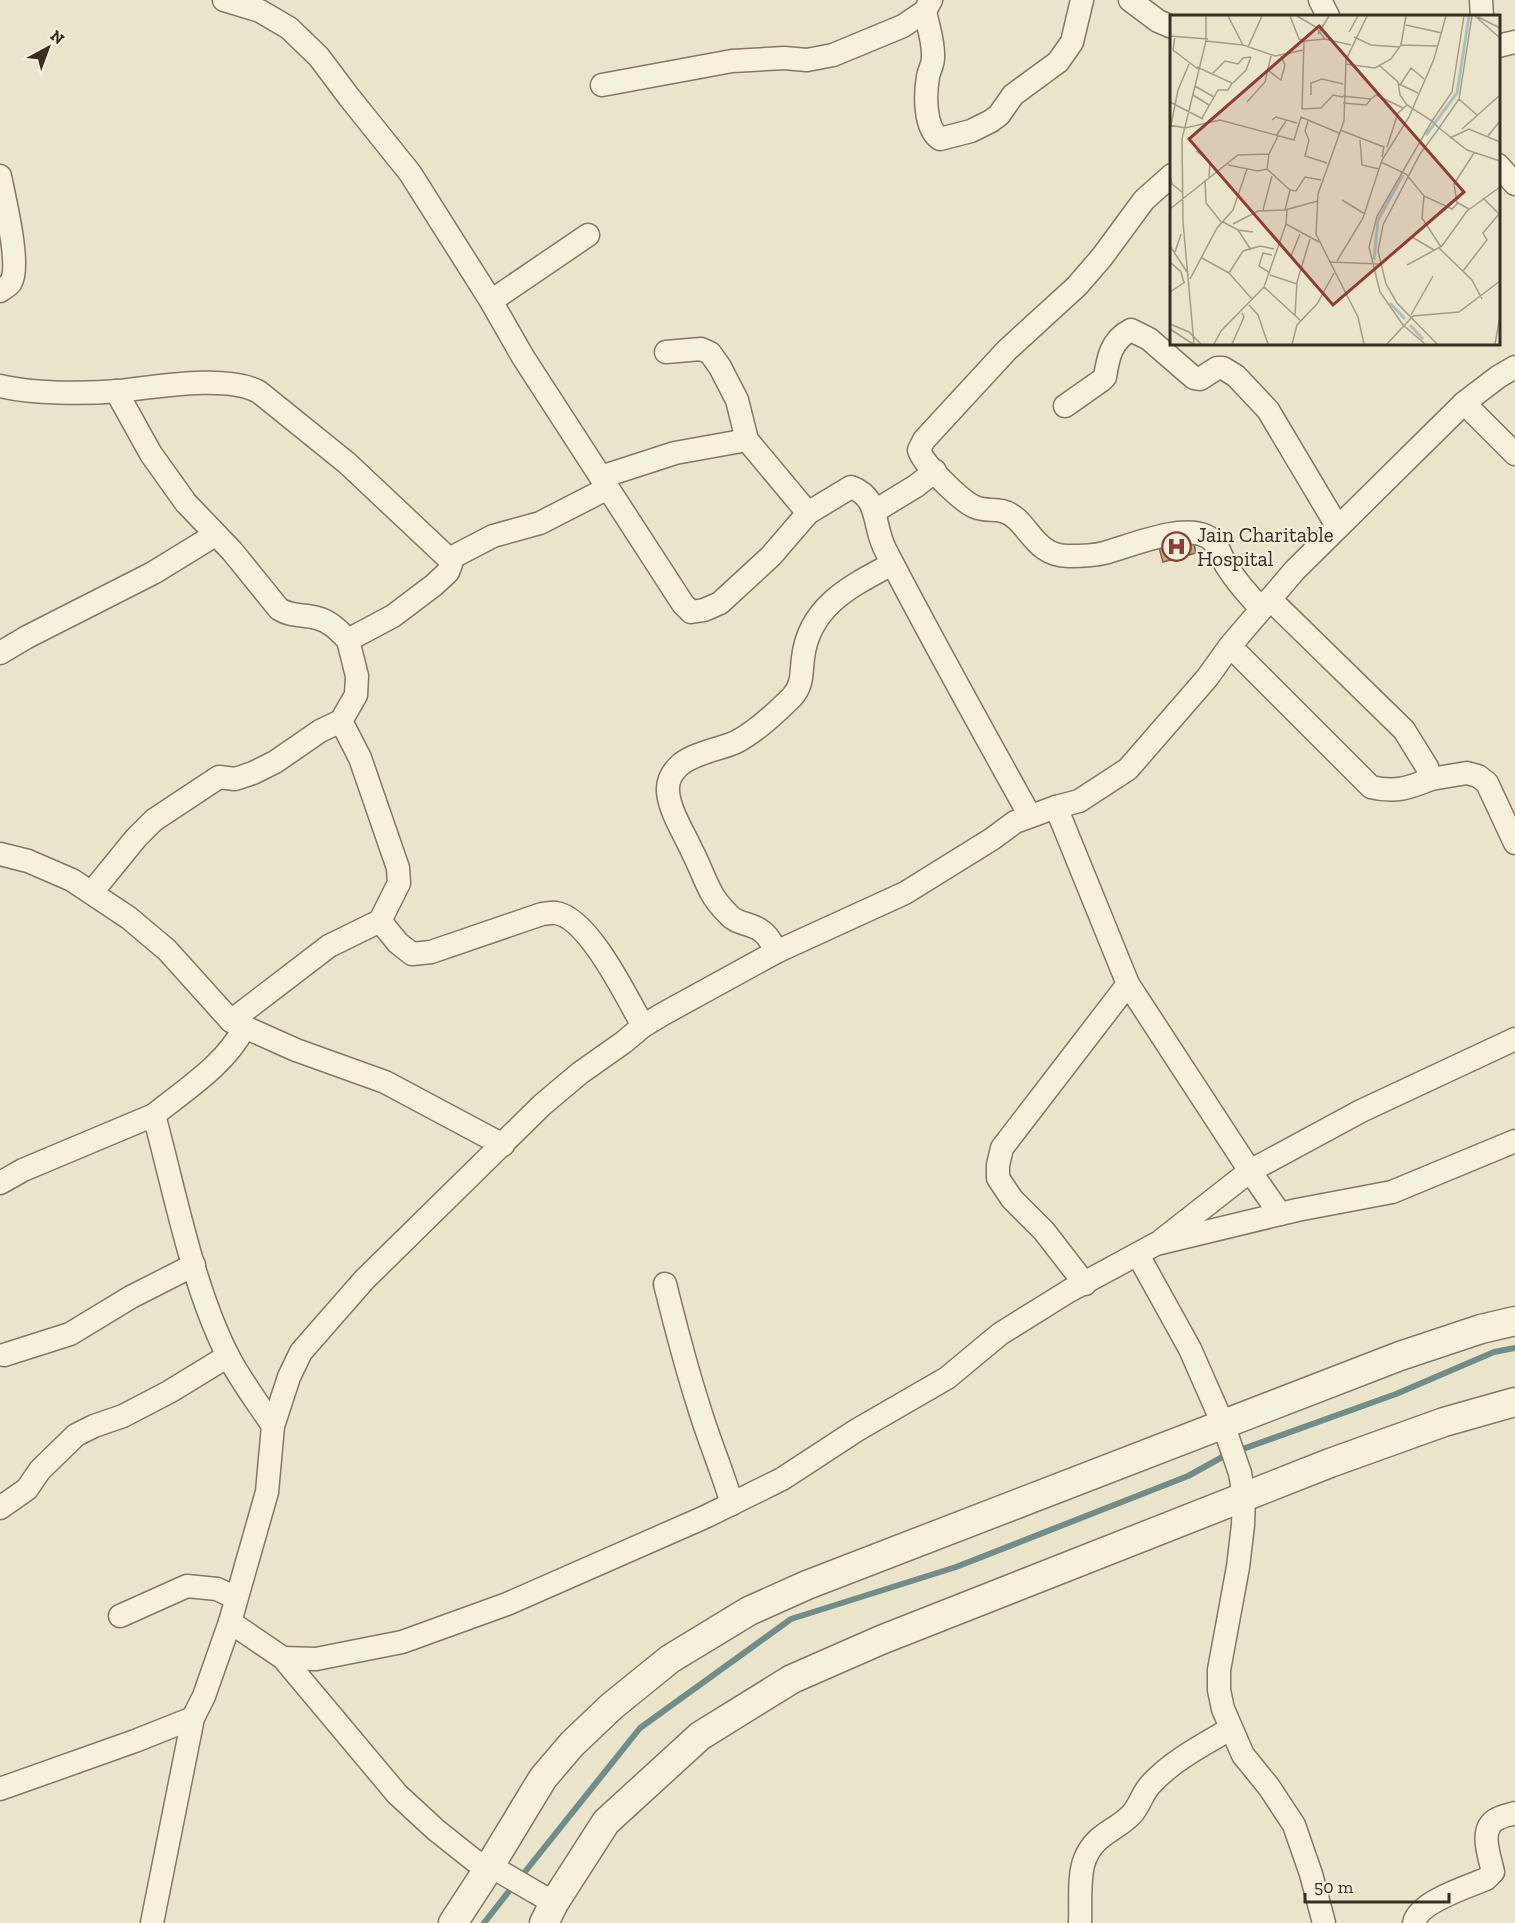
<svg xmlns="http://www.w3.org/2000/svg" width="1515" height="1923" font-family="'Zilla Slab',serif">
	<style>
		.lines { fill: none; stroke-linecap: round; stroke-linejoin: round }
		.stream { stroke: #728d89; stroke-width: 6 }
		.building { fill: #c4a585; stroke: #826549; stroke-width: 1.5 }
		.minor-casing { stroke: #857761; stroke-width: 25 }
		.tertiary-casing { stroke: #857761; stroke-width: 31 }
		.minor { stroke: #f6f1dd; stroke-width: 22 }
		.tertiary { stroke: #f6f1dd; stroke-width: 28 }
		.labels { text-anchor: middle; stroke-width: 4.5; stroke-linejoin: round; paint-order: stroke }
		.poi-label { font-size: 21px; fill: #382f22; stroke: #f3edda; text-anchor: start }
		.inset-river { fill: none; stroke: #abc0bb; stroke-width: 3 }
		.inset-road { fill: none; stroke: #a39c87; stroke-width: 1.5 }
		.view { fill: #8e3e37; fill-opacity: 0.15; stroke: #8e3e37; stroke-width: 3 }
		.inset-edge { fill: none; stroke: #382f22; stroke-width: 3 }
	</style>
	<rect width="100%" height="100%" fill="#eae4cb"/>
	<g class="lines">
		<g class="stream">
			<polyline points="520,1878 640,1728 791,1619 956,1567 1188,1476 1226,1455 1396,1394 1494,1352 1515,1348"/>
			<polyline points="484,1923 513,1886"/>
		</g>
	</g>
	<polygon class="building" points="1192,535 1196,553 1163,562 1158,544"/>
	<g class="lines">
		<defs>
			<g id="minor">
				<path d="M224 0 260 11 289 28 319 57 349 97 410 173 491 301 523 357 683 604 691 612 704 610 720 603 771 556 808 513 851 487C881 498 872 526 886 551 932 640 981 728 1030 816"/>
				<polyline points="1130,0 1158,21 1172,27"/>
				<polyline points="1320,0 1328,16"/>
				<polyline points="1481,0 1482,16"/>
				<path d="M925 11C928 27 934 42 933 58 933 65 929 70 928 77 925 94 924 128 940 139L971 131 991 121 999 115 1013 95 1058 62 1072 42 1082 0"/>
				<polyline points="1498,46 1515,42"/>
				<polyline points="602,85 732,61 784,58 807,60 833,55 903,26 925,11 931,0"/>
				<polyline points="1498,165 1515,184"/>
				<path d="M1172 175 1144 200 1102 257 1077 286 1007 350 924 440 919 450C923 464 961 501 975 507 984 511 993 509 1002 511 1028 517 1032 556 1068 556 1080 556 1093 556 1104 553 1130 546 1181 524 1206 536 1218 541 1220 555 1226 565 1236 581 1248 595 1261 608"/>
				<path d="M0 176C4 197 21 265 11 282 9 286 4 288 0 291"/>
				<polyline points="491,301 588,235"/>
				<polyline points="666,352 701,349 710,353 720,367 737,400 747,440 808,513"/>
				<path d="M0 386C32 394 86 394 119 391 156 387 227 374 259 392L347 463 449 559 493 536 540 523 608 488"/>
				<path d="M116 391 151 454 186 503 232 551 279 609C292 617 303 614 317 618 330 621 339 631 348 640"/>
				<polyline points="1464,403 1515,454"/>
				<path d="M1065 406 1102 380 1105 377C1108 358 1111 340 1131 330L1149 339 1194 378 1200 379 1217 368H1223L1236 376 1268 410 1337 526"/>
				<polyline points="601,477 675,453 747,440"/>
				<polyline points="875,511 916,486 935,471"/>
				<path d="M1230 646 1371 787C1395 793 1409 788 1431 779L1427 767 1404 730 1270 599"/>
				<polyline points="0,653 27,637 153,573 215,535"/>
				<polyline points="1431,779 1467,773 1478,776 1487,783 1515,843"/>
				<polyline points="1056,807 1128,984 1250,1171 1162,1240"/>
				<polyline points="0,854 28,861 72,880 129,918 167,950 231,1021 296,1050 385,1082 503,1145"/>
				<polyline points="92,892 136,838 154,820 219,777 235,779 253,773 275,762 320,731 341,721 356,695 357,676 348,640 393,616 434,585 448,572 451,564 449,559"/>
				<path d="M380 921 398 943 412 954 431 952 542 914C546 914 552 912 556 913 589 918 627 998 643 1026"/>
				<path d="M776 952C772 943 768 935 760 930 750 923 736 924 728 914 722 908 715 900 711 892 704 879 699 864 692 851 684 833 670 812 668 792 667 780 672 772 681 764 697 752 718 750 736 742 756 732 776 713 792 697 803 685 801 673 803 658 809 606 851 586 892 564"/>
				<polyline points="231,1021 329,946 380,921 399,883 398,868 360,758 341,721"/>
				<path d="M244 1028C225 1065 186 1089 154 1115 175 1192 192 1285 228 1356 241 1381 258 1403 273 1426"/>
				<polyline points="0,1183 23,1170 154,1115"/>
				<polyline points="1280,1214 1250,1171 1361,1111 1515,1039"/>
				<polyline points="1138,1255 1190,1349 1223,1424 1240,1473 1244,1496 1243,1525 1238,1567 1219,1670 1219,1690 1223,1709 1243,1755 1269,1787 1294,1825 1311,1874 1324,1923"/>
				<path d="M665 1284C675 1324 685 1364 698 1404 708 1438 722 1470 732 1504"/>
				<polyline points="1085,1284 1044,1231 1012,1199 998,1178 998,1165 1002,1148 1128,984"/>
				<polyline points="4,1355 70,1334 131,1297 194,1265"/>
				<polyline points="0,1508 27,1489 40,1470 76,1435 94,1426 123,1416 169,1392 228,1356"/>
				<polyline points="120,1616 187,1586 217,1589 236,1598"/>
				<polyline points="230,1622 267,1492 273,1426 289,1377 301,1352 364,1280 542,1105 580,1073 624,1042 643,1026 663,1014 776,952 905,893 992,839 1015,822 1056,807 1079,801 1128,769 1207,678 1230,646 1295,570 1464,403 1498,377 1515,367"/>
				<polyline points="283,1658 316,1659 402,1642 507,1604 705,1517 782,1479 857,1430 947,1378 1000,1334 1069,1291 1156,1244 1297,1210 1392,1192 1515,1141"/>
				<polyline points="0,1789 135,1741 193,1718"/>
				<polyline points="152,1923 193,1718 204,1696 230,1622 283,1658 397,1794 436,1830 475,1861 499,1871 554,1903"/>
				<path d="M1080 1923C1081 1904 1078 1875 1085 1859 1095 1834 1114 1832 1131 1815 1140 1806 1142 1793 1151 1784 1173 1760 1203 1745 1230 1729"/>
				<path d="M1414 1923C1418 1902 1467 1887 1486 1879L1493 1872C1490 1857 1478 1829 1497 1819 1502 1816 1509 1815 1515 1813"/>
			</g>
			<g id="tertiary">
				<polyline points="453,1923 483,1877 543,1778 572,1744 612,1706 670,1659 749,1611 807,1585 1400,1356 1481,1329 1515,1321"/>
				<polyline points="544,1923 554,1903 606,1822 700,1736 792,1679 881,1640 1330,1463 1444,1422 1515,1402"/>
			</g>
		</defs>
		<use href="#minor" class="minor-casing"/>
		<use href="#tertiary" class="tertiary-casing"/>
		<use href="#minor" class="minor"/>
		<use href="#tertiary" class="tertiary"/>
	</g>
	<defs>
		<symbol id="hospital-ring" viewBox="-11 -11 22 22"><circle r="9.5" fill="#f3edda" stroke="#8e3e37" stroke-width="1.5"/><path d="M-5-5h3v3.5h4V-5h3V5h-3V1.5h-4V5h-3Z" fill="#8e3e37"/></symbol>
	</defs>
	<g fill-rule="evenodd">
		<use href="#hospital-ring" x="1160" y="530" width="33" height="33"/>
	</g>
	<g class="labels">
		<g class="poi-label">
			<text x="1197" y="542">Jain Charitable<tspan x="1197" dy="24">Hospital</tspan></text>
		</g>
	</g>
	<g transform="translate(1170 15)">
		<rect width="330" height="330" fill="#eae4cb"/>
		<path class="inset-river" d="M256 120 287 78 299 1M204 245 208 205 233 160M220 288 235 304M240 310 253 324"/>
		<path class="inset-road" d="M58 1 73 30 105 41 134 35M120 1 129 24 134 26 132 94 151 93 163 80 173 82M127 1 146 12 155 24M294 1 282 77 262 106 269 113 289 84 302 1M305 1 330 23M308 2 330 13M236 10 272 18M179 17 188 1M148 19 159 1M0 21 38 24M5 21 3 35 28 54M184 22 201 30 230 32M36 26 73 30M134 26 155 24 181 30M231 30 267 31M78 32 92 1M175 49 205 53 221 44 231 30 236 1M210 51 228 67 230 80 237 90 262 106 207 201 199 232 210 277 233 310 255 329M27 52 62 68 58 75H48L32 103M99 56 111 65 115 50 111 41M42 59 55 46 68 49 73 43 81 42M63 68 76 55 81 42M229 69 248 78M230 70 241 53 254 64M25 71 44 82M23 80 39 90M141 80V68L152 64 173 69M173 81 201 84 196 90 173 88M201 84 206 80 233 93M289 84 307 100M0 87 33 104M77 87 95 67 101 41M102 105 106 102 127 108M138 106 135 116 139 125 135 141 157 148M0 110 15 113 50 105 124 125 131 102 169 118M292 114 330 80M0 115 8 75 19 49M170 115 214 132 212 142M106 121 116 106M318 121 330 106M280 123 299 114 330 127M190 125 192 150 209 154M217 132 228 98 237 90M26 136 40 147 39 162M99 139 97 154 120 175M211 147 236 159 254 181 282 194 288 188 299 194M58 150 88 156 97 154M0 161 2 169 12 177M35 165 36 188 52 208M120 175 126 176 135 162 151 165M254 181 252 203 271 232M313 183 330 200M172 185 195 199M287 188 284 169 304 138M0 194 68 140 99 139 108 121M93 195 102 161M115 195 120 175M117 195 116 209 149 227M53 207 68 215 83 217M63 209 88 196 115 195 148 186M68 215 81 235M242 222 264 235M0 231 17 257M269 233 302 265 312 284M5 237 11 219M121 241 130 219M32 243 59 258M167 246 193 203 212 145 239 102 264 44 276 1M0 247 11 257 14 268M160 247 146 219 148 179 174 106 176 45 197 1M237 250 272 231 297 196 330 172M293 256 317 225 313 218 329 199M100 258 89 251 93 238 102 240M100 260 127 269M20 264 47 213 63 195 77 154M94 272 116 209M0 277 15 267M82 284 59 258 73 236 90 231 104 234M79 290 88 300 98 329M125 300 127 267 140 224M241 300 263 261M0 309 19 317 31 329M0 314 23 329M24 329 13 207 12 124 36 26V1M44 329 51 316 94 272 131 306M62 329 74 302 72 298M122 329 127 310 147 289 164 258M194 329 188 302 160 247 210 249M217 329 243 301 289 297 330 266M267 329 227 288 216 269 208 236 213 210 250 139 269 113 297 135 330 146M325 329 330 302"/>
		<path class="view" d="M149 11 294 177 163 290 19 124Z"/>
		<rect width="330" height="330" class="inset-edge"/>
	</g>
	<g transform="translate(48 48) rotate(41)" stroke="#f3edda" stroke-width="4.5" paint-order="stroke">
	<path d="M0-4.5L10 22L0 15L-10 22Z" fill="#382f22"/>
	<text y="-9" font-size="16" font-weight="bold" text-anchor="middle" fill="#382f22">N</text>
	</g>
	<path d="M1305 1893v9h144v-9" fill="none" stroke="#382f22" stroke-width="3"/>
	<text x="1314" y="1893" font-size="18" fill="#382f22" stroke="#f3edda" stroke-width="4.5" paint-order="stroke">50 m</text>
</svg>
